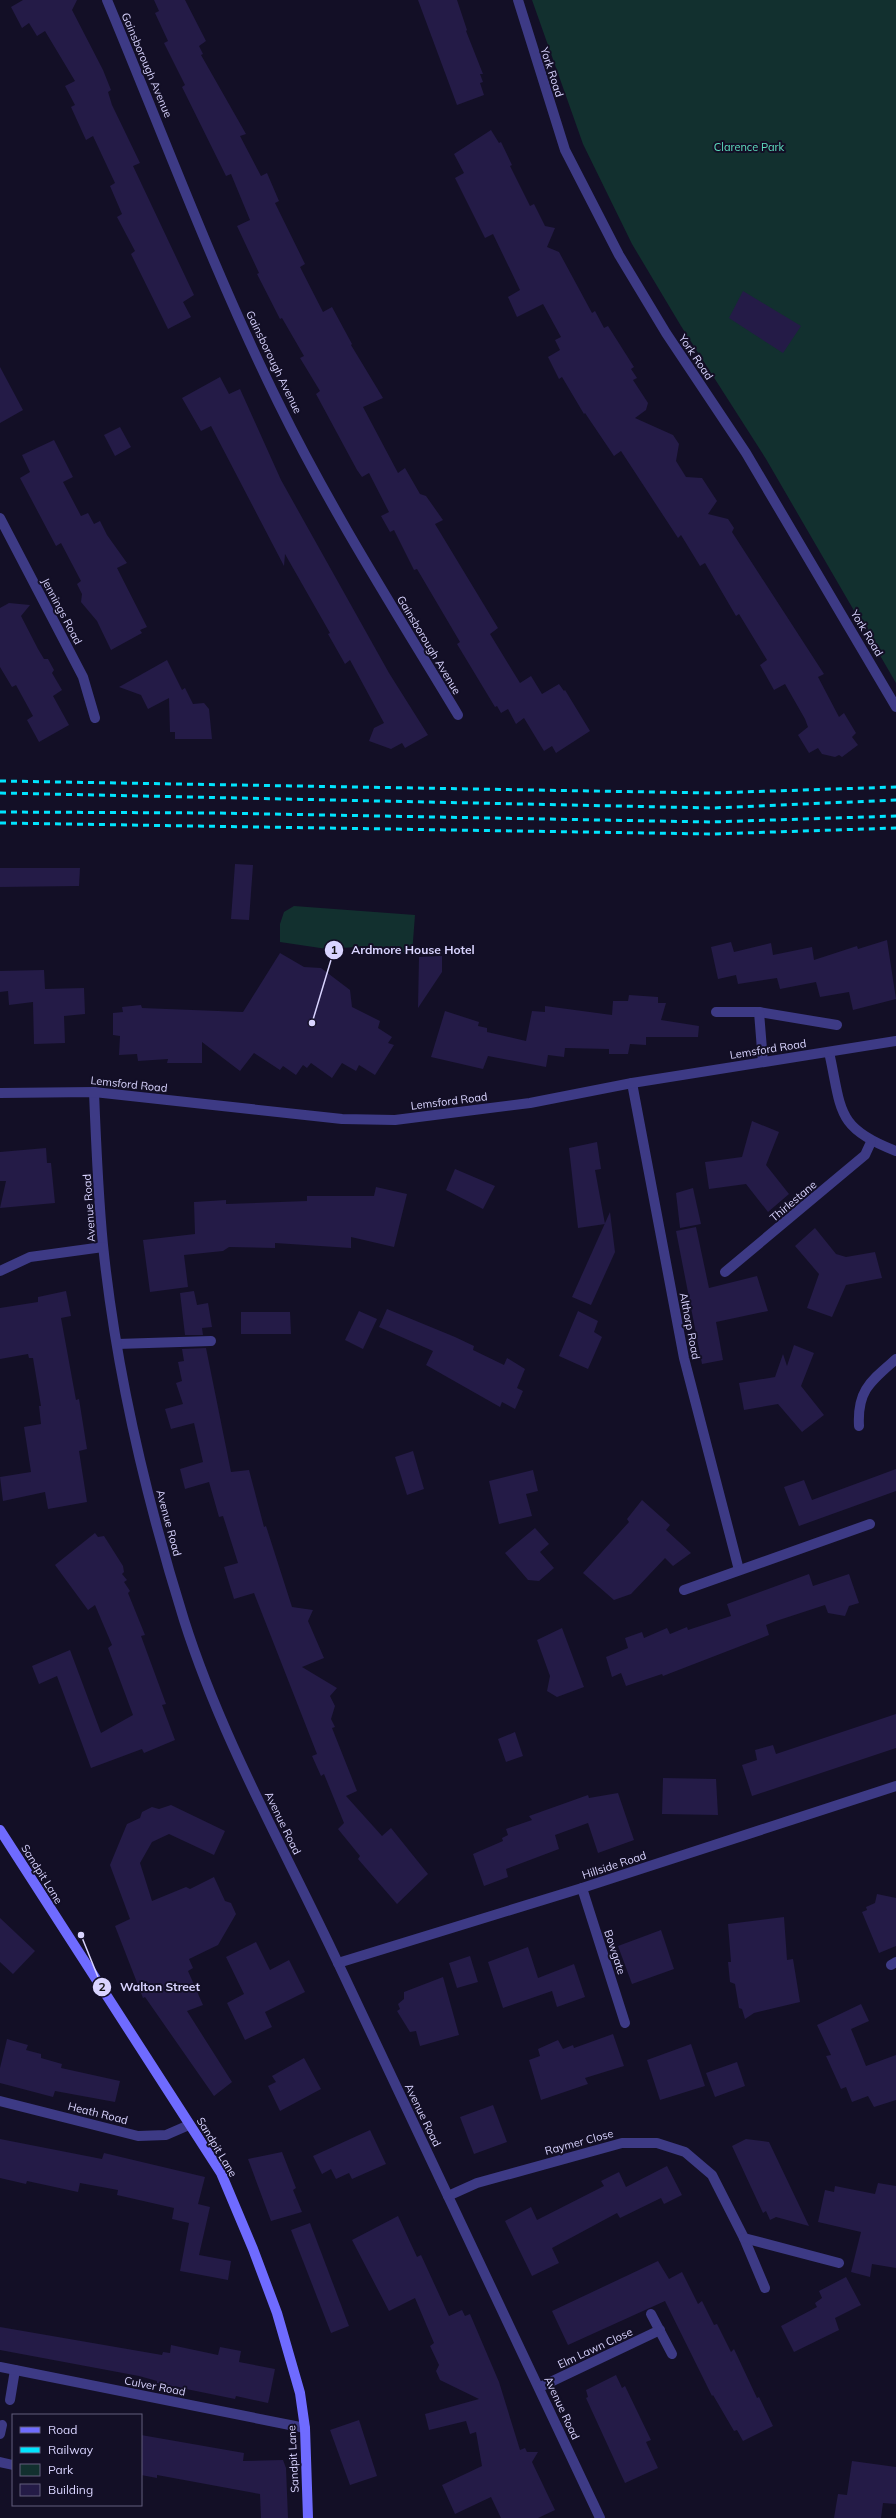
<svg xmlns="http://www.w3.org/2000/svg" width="896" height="2518" font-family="Mulish,sans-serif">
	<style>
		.green { fill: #12302f }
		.building { fill: #241b47 }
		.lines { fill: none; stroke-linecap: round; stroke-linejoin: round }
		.lane { stroke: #3d3a85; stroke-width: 10 }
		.street { stroke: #3d3a85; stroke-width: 10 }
		.secondary { stroke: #6f6bff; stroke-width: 10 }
		.rail { stroke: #00e5ff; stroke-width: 3; stroke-dasharray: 6 5; stroke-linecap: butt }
		.labels { text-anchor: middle; stroke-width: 4; stroke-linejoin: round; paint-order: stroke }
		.street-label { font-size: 11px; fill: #d9d4ff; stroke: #130f26 }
		.park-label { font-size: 11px; fill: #5fe0c0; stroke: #130f26 }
		.leader { fill: none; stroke: #d9d4ff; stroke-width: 1.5 }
		.callout-dot { fill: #d9d4ff; stroke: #130f26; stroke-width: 1.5 }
		.mark-label { font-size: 12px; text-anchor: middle; font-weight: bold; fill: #111 }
		.callout-label { font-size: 12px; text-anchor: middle; font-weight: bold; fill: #d9d4ff; stroke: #130f26; stroke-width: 4; stroke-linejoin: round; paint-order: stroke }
	</style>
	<rect width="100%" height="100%" fill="#130f26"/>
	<g class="green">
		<polygon points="532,0 896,0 896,683 766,459 681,326 632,244 583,144"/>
		<polygon points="294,906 415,915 412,954 371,946 327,949 280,942 280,924 284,912"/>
	</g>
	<g class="building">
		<polygon points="23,0 77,0 72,10 103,70 111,90 108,92 112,105 140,163 133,166 194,295 183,302 191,317 168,329 131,254 135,251 117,217 122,214 110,186 115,183 93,136 86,140 71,107 75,105 65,86 75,81 45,31 37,36 29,23 22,28 11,7"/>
		<polygon points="154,0 185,0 206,41 199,46 203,54 201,55 246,134 240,136 261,176 267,173 279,201 275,203 305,264 300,267 323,312 332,307 352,344 351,345 383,398 363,407 398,473 405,468 420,494 426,496 443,520 435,524 498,628 490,634 520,683 531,676 542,694 559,684 564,691 565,690 590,731 556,753 552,746 544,751 524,718 516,724 508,709 501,713 497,706 495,707 457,644 460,642 417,569 414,570 394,530 390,532 381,516 389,512 369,473 362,477 357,470 316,394 320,391 300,358 304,356 282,318 280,319 257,274 259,273 237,226 250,220 231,174 226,176 182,87 185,85 164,43 168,41 155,13 159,11"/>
		<polygon points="418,0 457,0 467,30 466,31 483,74 480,74 483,82 480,83 484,95 457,105"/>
		<polygon points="491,130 499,143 501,142 512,165 510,166 530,206 534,204 545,226 555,228 547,247 559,252 592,313 595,311 604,328 608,326 634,367 631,369 637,378 633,380 648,403 646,410 635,418 673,435 679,444 676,461 686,477 702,478 717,501 708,514 728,519 734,528 732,532 824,674 818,677 839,717 844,713 856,733 852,737 858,745 842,757 839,755 835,757 822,754 818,748 809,753 798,735 808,727 805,719 785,684 774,690 760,665 767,660 739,614 736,616 705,563 700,566 681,535 678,538 621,451 614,456 585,413 584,414 562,377 559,379 548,357 560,350 555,340 561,337 543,304 517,317 508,297 520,290 493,234 485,238 455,178 464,173 454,154"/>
		<polygon points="743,291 801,326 783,353 729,318"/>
		<polygon points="0,367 23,410 0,423"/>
		<polygon points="220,377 229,394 240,389 281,480 389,673 428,735 405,748 402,743 391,749 369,741 374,728 384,723 350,660 345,664 328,634 330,633 285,554 284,566 211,426 201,431 182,398"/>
		<polygon points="120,427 131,447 115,456 104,435"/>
		<polygon points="54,440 73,477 63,482 81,516 88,513 94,524 100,521 107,535 127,563 117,568 147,627 140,630 142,633 111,650 97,621 81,602 82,594 77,584 81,581 61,543 56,546 20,478 30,472 22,455"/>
		<polygon points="9,603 30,605 21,616 38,649 44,659 48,659 54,670 52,673 62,690 53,696 69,725 39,742 27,720 33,716 16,685 12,687 0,667 0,608"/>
		<polygon points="167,660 182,690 185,688 193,704 204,703 209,709 212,739 175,739 175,732 170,732 169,698 148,709 141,695 119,687"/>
		<polygon points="235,864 253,865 249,920 231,919"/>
		<polygon points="0,868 80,868 79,886 0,887"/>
		<polygon points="887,940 896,999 853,1010 849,992 820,997 816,982 780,989 777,978 738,984 736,975 718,979 711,947 731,942 734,952 771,943 773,955 812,947 814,960 857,946 858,949"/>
		<polygon points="280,953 304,967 321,968 350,990 352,1007 380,1021 378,1028 392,1037 388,1043 394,1045 375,1075 359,1065 356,1071 342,1063 332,1078 311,1063 307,1068 303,1065 296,1075 283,1066 280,1070 254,1053 240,1071 202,1042 202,1063 167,1063 168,1059 138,1061 137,1054 119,1055 120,1036 113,1035 113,1013 123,1012 122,1007 141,1005 142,1008 243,1012"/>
		<polygon points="442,956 442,972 418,1008 419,957"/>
		<polygon points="44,970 45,989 84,988 85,1014 64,1016 65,1043 34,1044 33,1002 9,1005 8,991 0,992 0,971"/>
		<polygon points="629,995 658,997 658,1003 666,1003 661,1020 699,1026 698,1037 646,1037 646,1045 630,1044 628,1054 609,1054 609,1049 565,1048 564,1057 548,1055 546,1067 488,1056 483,1069 431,1057 445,1011 479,1022 478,1026 487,1028 487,1032 526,1041 532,1011 545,1012 545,1006 612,1015 613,1001 628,1001"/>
		<polygon points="752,1121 779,1132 766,1165 789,1194 768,1212 746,1184 709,1189 705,1162 742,1157"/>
		<polygon points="597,1142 601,1169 595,1170 605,1224 578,1228 569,1148"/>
		<polygon points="46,1148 47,1163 51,1163 55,1203 0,1208 6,1181 0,1181 0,1152"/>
		<polygon points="455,1169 495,1186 483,1209 446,1190"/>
		<polygon points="376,1187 407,1194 394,1247 351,1237 351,1248 275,1243 275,1248 229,1247 223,1251 184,1255 188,1287 150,1292 143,1240 195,1234 194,1202 226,1200 226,1204 307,1201 307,1196 374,1196"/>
		<polygon points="693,1188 701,1224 680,1228 676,1193"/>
		<polygon points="610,1212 615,1252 591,1305 572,1297"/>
		<polygon points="696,1227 709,1288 757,1276 768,1311 716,1322 723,1360 702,1364 676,1231"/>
		<polygon points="815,1228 836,1254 846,1257 875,1252 882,1278 846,1285 832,1317 807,1308 819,1274 795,1246"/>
		<polygon points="66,1291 71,1316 61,1318 76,1400 79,1399 87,1449 79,1451 87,1502 48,1509 45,1492 3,1501 0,1477 31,1472 24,1427 41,1424 39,1406 41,1406 33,1358 29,1358 28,1354 0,1359 0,1308 38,1302 38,1297"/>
		<polygon points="194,1291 197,1305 208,1303 212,1327 202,1328 203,1335 185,1335 180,1293"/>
		<polygon points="387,1309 455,1337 474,1346 473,1350 504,1365 507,1358 525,1369 517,1388 523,1391 515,1409 502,1402 500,1407 426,1365 433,1351 379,1327"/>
		<polygon points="359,1311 377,1319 363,1349 345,1340"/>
		<polygon points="578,1311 598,1321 594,1332 602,1337 588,1369 559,1356"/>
		<polygon points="241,1312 290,1312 291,1334 241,1334"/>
		<polygon points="794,1345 814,1353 801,1386 824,1415 802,1432 778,1404 744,1410 739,1383 775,1377 783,1354 787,1366"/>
		<polygon points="206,1348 231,1472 249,1470 264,1527 266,1526 292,1607 313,1610 308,1621 324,1658 302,1667 337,1688 330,1696 335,1706 331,1719 335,1727 332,1728 357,1791 346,1796 382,1836 391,1828 428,1874 397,1904 358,1859 360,1856 338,1829 344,1823 324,1774 321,1776 312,1756 317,1754 254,1593 234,1599 224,1567 238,1563 223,1516 219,1517 209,1482 185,1489 180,1469 203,1462 194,1423 171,1429 165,1409 183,1404 176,1383 182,1381 178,1362 184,1361 182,1349"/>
		<polygon points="413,1451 424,1489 407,1495 395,1457"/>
		<polygon points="896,1469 896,1491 799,1526 784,1487 804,1480 812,1500"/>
		<polygon points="533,1470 538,1491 526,1494 532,1516 499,1524 489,1481"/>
		<polygon points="642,1500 670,1525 666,1530 691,1553 673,1566 665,1558 631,1594 614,1600 583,1573 629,1522 627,1519"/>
		<polygon points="535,1528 549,1544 540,1552 554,1568 539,1581 528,1580 505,1553"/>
		<polygon points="95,1533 98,1537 104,1536 123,1566 124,1572 122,1574 127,1580 124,1582 130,1591 128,1593 145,1635 141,1636 166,1704 162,1705 175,1740 144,1753 142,1749 91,1768 57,1676 39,1684 32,1666 70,1650 101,1733 133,1715 108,1648 112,1645 95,1605 88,1610 55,1565"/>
		<polygon points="809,1574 813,1586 849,1574 859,1603 849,1606 845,1616 828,1613 825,1605 776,1621 766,1625 769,1635 663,1676 662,1674 626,1686 621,1673 612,1677 606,1657 628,1648 625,1638 642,1632 644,1638 667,1628 670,1634 687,1627 688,1630 731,1616 727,1604"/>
		<polygon points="562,1628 584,1687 557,1697 547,1691 550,1676 537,1640"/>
		<polygon points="896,1714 896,1748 752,1796 742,1765 757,1760 755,1750 773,1745 776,1754"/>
		<polygon points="515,1732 523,1756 506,1762 498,1739"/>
		<polygon points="663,1778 716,1779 718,1815 662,1814"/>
		<polygon points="618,1793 634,1840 598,1853 588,1823 555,1835 559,1849 506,1869 508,1877 484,1886 473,1854 503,1841 502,1838 508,1835 506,1829 532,1820 529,1816 588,1795 589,1798"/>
		<polygon points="171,1805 225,1831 214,1855 169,1834 152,1842 140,1863 152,1901 186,1887 190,1889 214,1877 225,1901 231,1903 236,1914 218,1945 189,1959 193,1968 188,1971 203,2005 187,2011 232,2082 214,2096 145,1997 143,1998 115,1926 130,1919 110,1865 127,1824 140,1818 142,1812 152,1807 159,1809"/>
		<polygon points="877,1894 896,1898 896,1946 879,1953 862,1912 867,1910 866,1907 875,1903"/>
		<polygon points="784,1917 787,1960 793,1959 800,2002 754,2013 745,2019 742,2009 739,2008 735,1984 730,1982 728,1962 731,1962 728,1924"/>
		<polygon points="0,1918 35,1951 13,1974 0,1962"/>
		<polygon points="661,1930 674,1969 632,1984 618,1946"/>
		<polygon points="256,1942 270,1970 289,1960 305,1992 265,2012 272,2027 245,2040 227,2003 244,1994 226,1957"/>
		<polygon points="528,1947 538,1978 574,1964 585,1997 557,2007 552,1991 503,2008 488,1962"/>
		<polygon points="470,1956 478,1982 457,1988 449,1963"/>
		<polygon points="443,1977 459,2035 420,2046 416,2031 410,2032 397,2011 400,2009 398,2004 404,1999 404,1992"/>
		<polygon points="861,2004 869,2021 851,2029 866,2066 896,2055 896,2100 874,2107 868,2096 852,2102 846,2087 841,2089 826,2056 831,2055 817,2025"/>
		<polygon points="613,2034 624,2066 585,2078 588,2084 541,2100 529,2060 540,2056 538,2049 558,2040 563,2049 573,2045 574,2048"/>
		<polygon points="7,2039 28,2045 26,2050 41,2054 41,2058 62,2064 61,2068 120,2081 115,2102 55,2091 53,2097 0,2083 0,2068"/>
		<polygon points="691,2044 705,2086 660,2100 647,2060"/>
		<polygon points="304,2058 321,2089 280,2111 268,2086 276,2082 272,2076"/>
		<polygon points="737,2062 745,2086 715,2097 706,2073"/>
		<polygon points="493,2105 507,2142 474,2154 460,2117"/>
		<polygon points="370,2130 386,2164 352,2179 349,2173 336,2179 331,2169 322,2174 313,2156"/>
		<polygon points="0,2139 102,2159 104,2153 205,2177 198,2204 210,2207 199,2255 231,2261 228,2280 180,2271 189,2223 172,2219 174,2208 117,2195 118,2190 80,2183 78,2192 27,2181 26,2184 0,2178"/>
		<polygon points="746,2139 769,2142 809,2226 776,2217 770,2220 766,2211 763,2213 732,2146"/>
		<polygon points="282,2152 296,2188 293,2190 302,2212 271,2221 248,2159"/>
		<polygon points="667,2166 682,2195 664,2204 661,2198 620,2218 617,2213 552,2248 559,2263 532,2276 505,2221 531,2207 537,2220 604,2186 601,2181 619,2172 626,2187"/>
		<polygon points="878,2183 896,2186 896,2268 872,2264 870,2277 851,2272 861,2232 818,2222 825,2190 834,2192 835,2186 875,2194"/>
		<polygon points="398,2216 417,2257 421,2255 449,2316 462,2310 465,2316 470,2314 499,2382 520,2450 525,2448 527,2452 538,2452 532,2462 555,2510 538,2518 501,2518 491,2497 455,2514 442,2485 482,2466 476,2432 470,2434 466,2421 429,2430 425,2414 479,2399 440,2380 436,2371 439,2365 430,2346 434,2343 415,2298 389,2311 352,2240"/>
		<polygon points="310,2223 349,2326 331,2333 291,2230"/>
		<polygon points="658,2261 669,2279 682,2272 698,2304 702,2301 714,2325 717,2324 731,2352 734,2349 757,2398 759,2397 773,2426 743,2441 737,2430 734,2431 713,2395 712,2396 665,2301 568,2345 552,2311"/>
		<polygon points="846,2277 861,2305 835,2318 839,2330 794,2352 781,2326 817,2307 815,2303 822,2298 819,2291"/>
		<polygon points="0,2327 162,2355 163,2352 170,2353 171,2345 218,2355 220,2347 241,2351 239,2362 275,2369 269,2399 268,2403 236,2396 235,2399 157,2383 157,2381 139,2376 0,2350"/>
		<polygon points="616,2375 622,2388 625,2386 651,2440 646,2442 658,2468 625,2483 586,2398 588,2397 586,2390"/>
		<polygon points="359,2420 377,2476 350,2485 330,2430"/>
		<polygon points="141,2435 244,2453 243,2461 283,2460 286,2468 288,2518 261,2518 260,2494 157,2475 157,2478 141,2475"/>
		<polygon points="852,2461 896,2467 896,2504 883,2503 881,2518 834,2518 838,2494 847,2495"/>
	</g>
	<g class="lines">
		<g class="lane">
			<polyline points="117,1344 211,1341"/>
			<polyline points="10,2400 15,2370"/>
			<polyline points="0,2434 2,2425"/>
			<polyline points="0,2462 13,2465"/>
		</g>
		<g class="street">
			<path d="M107 0C163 134 214 272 278 402 331 510 396 612 458 715"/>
			<polyline points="518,0 565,150 619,255 666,333 746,453 896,707"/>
			<polyline points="0,518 83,677 95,718"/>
			<polyline points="716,1012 759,1012 837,1025"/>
			<polyline points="759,1012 763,1062"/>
			<path d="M829 1052C842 1110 835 1128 896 1151"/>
			<polyline points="632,1083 684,1358 739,1570"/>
			<path d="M94 1092C96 1143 98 1194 103 1245 116 1372 146 1498 184 1620 222 1740 285 1850 338 1963 425 2148 512 2333 600 2518"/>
			<polyline points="0,1093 94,1092 342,1119 395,1120 530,1103 632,1083 896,1041"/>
			<polyline points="0,1271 30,1257 103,1247"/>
			<polyline points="725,1272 865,1155 871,1142"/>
			<path d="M859 1426C857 1390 871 1381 896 1359"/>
			<polyline points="684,1590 870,1524"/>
			<polyline points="582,1888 625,2023"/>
			<polyline points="338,1963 582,1888 896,1786"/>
			<polyline points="891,1965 896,1962"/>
			<polyline points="0,2101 138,2136 166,2135 189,2125"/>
			<polyline points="448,2196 477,2183 622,2143 657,2143 685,2152 712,2175 744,2238 765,2288"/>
			<polyline points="744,2238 839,2263"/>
			<polyline points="651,2314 672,2354"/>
			<polyline points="0,2367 305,2428"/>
			<polyline points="540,2387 660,2330"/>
		</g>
		<polyline class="secondary" points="0,1830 221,2173 253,2249 277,2313 300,2393 305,2428 308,2518"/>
		<g class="rail">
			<polyline points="0,781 711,793 896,787"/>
			<polyline points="0,793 712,808 896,800"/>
			<polyline points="0,812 214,813 711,822 896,816"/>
			<polyline points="0,823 712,834 896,828"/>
		</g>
	</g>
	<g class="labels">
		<g class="street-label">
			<text transform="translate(147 65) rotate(67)" y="4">Gainsborough Avenue</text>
			<text transform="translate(552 72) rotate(72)" y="4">York Road</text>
			<text transform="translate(696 357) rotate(56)" y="4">York Road</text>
			<text transform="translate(274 362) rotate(64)" y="4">Gainsborough Avenue</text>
			<text transform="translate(62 611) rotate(62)" y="4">Jennings Road</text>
			<text transform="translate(867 633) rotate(59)" y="4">York Road</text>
			<text transform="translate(429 645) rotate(59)" y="4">Gainsborough Avenue</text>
			<text transform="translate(768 1049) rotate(-9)" y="4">Lemsford Road</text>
			<text transform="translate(129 1084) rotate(6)" y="4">Lemsford Road</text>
			<text transform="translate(449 1101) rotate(-7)" y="4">Lemsford Road</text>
			<text transform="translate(793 1201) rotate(-40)" y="4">Thirlestane</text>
			<text transform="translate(89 1208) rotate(-94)" y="4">Avenue Road</text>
			<text transform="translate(690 1326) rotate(79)" y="4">Althorp Road</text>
			<text transform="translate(169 1523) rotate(75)" y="4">Avenue Road</text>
			<text transform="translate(283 1823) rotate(64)" y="4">Avenue Road</text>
			<text transform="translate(614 1865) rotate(-18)" y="4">Hillside Road</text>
			<text transform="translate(42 1874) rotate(58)" y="4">Sandpit Lane</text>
			<text transform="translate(615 1952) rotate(72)" y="4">Bowgate</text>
			<text transform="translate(98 2113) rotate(14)" y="4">Heath Road</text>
			<text transform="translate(423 2115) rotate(64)" y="4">Avenue Road</text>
			<text transform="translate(579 2142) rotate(-15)" y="4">Raymer Close</text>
			<text transform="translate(217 2147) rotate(59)" y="4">Sandpit Lane</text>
			<text transform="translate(595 2348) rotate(-25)" y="4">Elm Lawn Close</text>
			<text transform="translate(155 2386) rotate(11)" y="4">Culver Road</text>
			<text transform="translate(562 2408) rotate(65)" y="4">Avenue Road</text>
			<text transform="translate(293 2459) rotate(-93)" y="4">Sandpit Lane</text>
		</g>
		<g class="park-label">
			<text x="749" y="151">Clarence Park</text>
		</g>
	</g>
	<path class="leader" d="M312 1023L334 950M81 1935L102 1987"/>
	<g class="callout-dot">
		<circle cx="312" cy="1023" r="4"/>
		<circle cx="81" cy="1935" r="4"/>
		<circle cx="334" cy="950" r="10"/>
		<circle cx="102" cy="1987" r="10"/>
	</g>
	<g class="mark-label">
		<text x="334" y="954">1</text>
		<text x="102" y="1991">2</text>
	</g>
	<g class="callout-label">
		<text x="413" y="954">Ardmore House Hotel</text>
		<text x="160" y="1991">Walton Street</text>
	</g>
	<rect x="12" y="2414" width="130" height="92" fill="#130f26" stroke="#625e7d"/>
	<rect x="20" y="2427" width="20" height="6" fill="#6f6bff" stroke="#625e7d"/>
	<text x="48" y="2434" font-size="12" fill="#d9d4ff">Road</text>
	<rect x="20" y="2447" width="20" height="6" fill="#00e5ff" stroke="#625e7d"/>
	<text x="48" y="2454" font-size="12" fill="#d9d4ff">Railway</text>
	<rect x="20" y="2464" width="20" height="12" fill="#12302f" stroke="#625e7d"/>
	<text x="48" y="2474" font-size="12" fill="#d9d4ff">Park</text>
	<rect x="20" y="2484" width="20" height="12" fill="#241b47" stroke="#625e7d"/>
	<text x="48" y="2494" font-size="12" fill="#d9d4ff">Building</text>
</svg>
